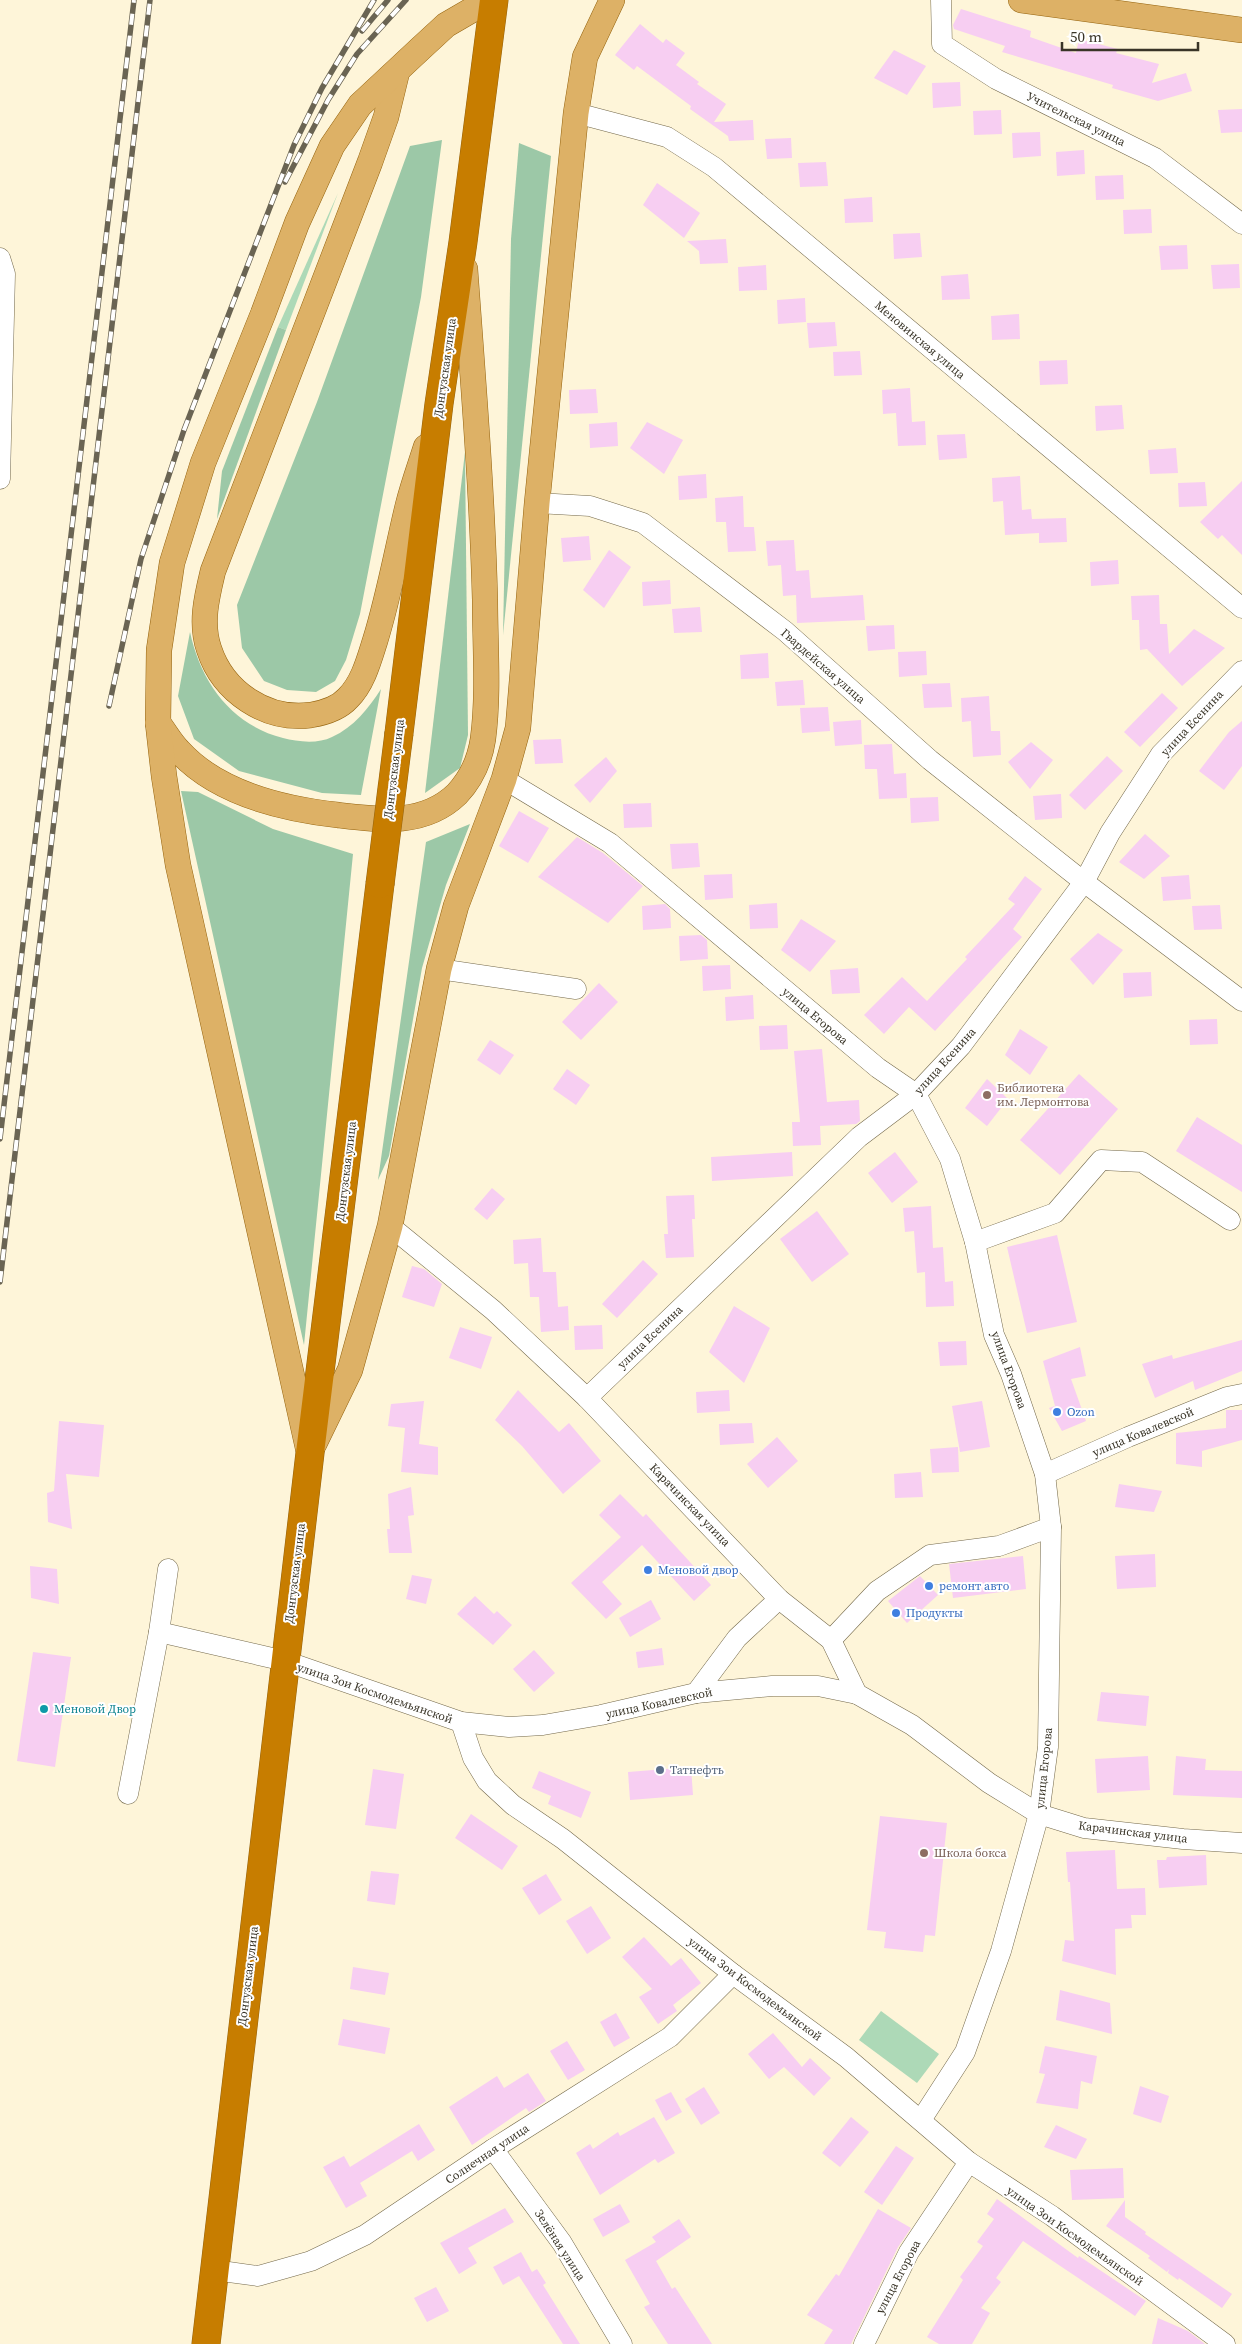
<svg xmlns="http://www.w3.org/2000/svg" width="1242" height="2344" font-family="'Source Serif 4',serif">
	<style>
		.green { fill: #add9b7 }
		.forest { fill: #9cc8a7 }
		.building { fill: #f7cef2 }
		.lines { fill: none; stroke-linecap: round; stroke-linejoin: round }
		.minor-casing { stroke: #74694b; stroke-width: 21 }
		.major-casing { stroke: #95630e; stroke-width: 26 }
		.highway-casing { stroke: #95630e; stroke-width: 29 }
		.minor { stroke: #fff; stroke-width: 20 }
		.major { stroke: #ddb166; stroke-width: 25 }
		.highway { stroke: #c77d00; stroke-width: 28 }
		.rail-casing { stroke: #6a6453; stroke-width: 5.5 }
		.rail { stroke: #fff; stroke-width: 4; stroke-dasharray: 11; stroke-linecap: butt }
		.highway-bridge-casing { stroke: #95630e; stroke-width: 29; stroke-linecap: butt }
		.highway-bridge { stroke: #c77d00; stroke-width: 28 }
		.education-dot { fill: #8d6e63; stroke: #fff; stroke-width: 2 }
		.shop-dot { fill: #3f7fe0; stroke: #fff; stroke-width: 2 }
		.culture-dot { fill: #0f9aa8; stroke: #fff; stroke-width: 2 }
		.service-dot { fill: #5c6f8a; stroke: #fff; stroke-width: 2 }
		.labels { text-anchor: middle; stroke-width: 4; stroke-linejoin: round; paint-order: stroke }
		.street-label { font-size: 12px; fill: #393427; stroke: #fff }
		.education-label { font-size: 12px; fill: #785e54; stroke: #fff; text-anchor: start }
		.shop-label { font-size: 12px; fill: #366cbe; stroke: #fff; text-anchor: start }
		.culture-label { font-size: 12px; fill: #0d838f; stroke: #fff; text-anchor: start }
		.service-label { font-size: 12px; fill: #4e5e75; stroke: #fff; text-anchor: start }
	</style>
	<rect width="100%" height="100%" fill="#fef5d9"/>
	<g class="green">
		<polygon points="338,193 286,330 278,327"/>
		<polygon points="881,2011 939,2054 917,2083 859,2040"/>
	</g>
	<g class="forest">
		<polygon points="442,140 421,297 360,614 346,660 335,681 316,692 287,690 264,681 242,648 237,605 317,402 410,146"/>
		<polygon points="519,143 551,156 503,635 511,239"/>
		<polygon points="278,327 286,330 217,519 222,471"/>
		<polygon points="465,452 468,735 460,768 425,793"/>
		<path d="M190 632C201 683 232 725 283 738 298 742 318 744 332 737 354 727 368 709 381 689L361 795 322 793 239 771 194 739 178 696Z"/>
		<polygon points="181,791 198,792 273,829 353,854 304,1345"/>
		<polygon points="470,824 446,885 422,968 389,1156 378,1180 426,842"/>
	</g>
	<g class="building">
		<polygon points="961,9 1031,31 1030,37 1076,53 1079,39 1118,49 1116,53 1159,64 1152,83 1186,73 1192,91 1158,101 1112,88 1113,85 1002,52 1005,46 954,29 953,25"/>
		<polygon points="640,24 663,43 666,39 685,53 676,65 699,82 697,84 726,104 714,122 753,120 754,140 729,141 728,136 690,109 691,106 637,66 634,70 615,55"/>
		<polygon points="894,50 926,66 907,95 874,78"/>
		<polygon points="960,82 961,106 933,108 932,83"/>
		<polygon points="1242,109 1242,132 1221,133 1218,110"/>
		<polygon points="1001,110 1002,134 974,135 973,111"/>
		<polygon points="1040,132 1041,156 1013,158 1012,133"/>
		<polygon points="791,138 792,158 767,159 765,139"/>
		<polygon points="1084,150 1085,174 1057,176 1056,152"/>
		<polygon points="826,162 828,186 800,187 798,163"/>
		<polygon points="1123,175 1124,199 1096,200 1095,176"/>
		<polygon points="657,183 700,213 684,238 643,205"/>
		<polygon points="872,197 873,222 845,223 844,199"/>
		<polygon points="1151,209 1152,233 1124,234 1123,210"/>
		<polygon points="920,233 922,257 894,259 893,234"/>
		<polygon points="726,239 728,263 700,264 699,251 687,241"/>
		<polygon points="1187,245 1188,269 1161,270 1159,246"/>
		<polygon points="1239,264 1240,288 1213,289 1211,265"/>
		<polygon points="766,265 767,290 739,291 738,267"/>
		<polygon points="968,274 970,299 942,300 941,276"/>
		<polygon points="805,298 806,322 778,324 777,300"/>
		<polygon points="1019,314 1020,339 992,340 991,316"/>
		<polygon points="835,322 837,346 809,348 807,323"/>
		<polygon points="860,351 862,375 834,376 833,352"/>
		<polygon points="1067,360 1068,384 1040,385 1039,361"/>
		<polygon points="910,388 912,422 925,421 926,445 898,446 896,413 883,414 882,390"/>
		<polygon points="596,389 598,413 570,414 569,390"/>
		<polygon points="1122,405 1124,429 1096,431 1095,406"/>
		<polygon points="617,422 618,446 590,448 589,424"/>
		<polygon points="647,422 683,440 664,474 630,448"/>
		<polygon points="965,434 967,458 939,460 937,435"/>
		<polygon points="1176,448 1178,473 1150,474 1148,450"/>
		<polygon points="706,474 707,498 679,500 678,476"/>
		<polygon points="1020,476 1022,510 1031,509 1032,519 1066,518 1067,542 1039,543 1039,533 1005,535 1003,501 993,502 992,478"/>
		<polygon points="1242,481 1242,555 1222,535 1218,539 1200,522"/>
		<polygon points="1205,482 1207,506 1179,507 1178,483"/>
		<polygon points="743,496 744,527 754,527 756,551 728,552 726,522 716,522 715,498"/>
		<polygon points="589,536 591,560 563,562 561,538"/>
		<polygon points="794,540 796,571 809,570 811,598 863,595 865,620 797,623 796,595 783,596 781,565 768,566 766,541"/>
		<polygon points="609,550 631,567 604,608 583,590"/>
		<polygon points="1118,560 1119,584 1091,586 1090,562"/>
		<polygon points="670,580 671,604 643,606 642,582"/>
		<polygon points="1159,595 1160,624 1167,624 1169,654 1194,629 1225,648 1182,686 1147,649 1140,650 1139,620 1132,620 1131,596"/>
		<polygon points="700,607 702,632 674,633 672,609"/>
		<polygon points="894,625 895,649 868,651 866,626"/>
		<polygon points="926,651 927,675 899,677 898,652"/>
		<polygon points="768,653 769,678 741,679 740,655"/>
		<polygon points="803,680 805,705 777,706 775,682"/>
		<polygon points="950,683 952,707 924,708 922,684"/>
		<polygon points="1162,693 1178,708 1140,747 1124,732"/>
		<polygon points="989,696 991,731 1000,731 1001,755 973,757 971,721 962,722 961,698"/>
		<polygon points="828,707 830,731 802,733 800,708"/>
		<polygon points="861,720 862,744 835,746 833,722"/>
		<polygon points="1242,721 1242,766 1224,790 1199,771 1229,732"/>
		<polygon points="561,739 563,763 535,764 533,740"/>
		<polygon points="1031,742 1053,760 1030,789 1008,762"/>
		<polygon points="892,744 894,774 906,773 907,798 879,799 877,769 865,769 864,745"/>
		<polygon points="1107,756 1123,771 1085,810 1069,795"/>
		<polygon points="606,757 617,771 590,803 574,785"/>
		<polygon points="1061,794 1062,818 1035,820 1033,796"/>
		<polygon points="938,797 939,821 911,823 910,798"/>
		<polygon points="651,803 652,827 624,828 623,804"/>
		<polygon points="519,811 549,828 528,863 499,846"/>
		<polygon points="1145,834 1170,856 1144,879 1119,862"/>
		<polygon points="577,837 603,853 643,886 608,923 538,877"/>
		<polygon points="698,843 700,867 672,869 670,844"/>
		<polygon points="732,874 733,898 705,900 704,875"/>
		<polygon points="1189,875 1191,899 1163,901 1161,877"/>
		<polygon points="1025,876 1042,889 1013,929 1022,937 935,1031 909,1007 884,1034 864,1015 902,977 927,1001 967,959 965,957 1015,904 1008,899"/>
		<polygon points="777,903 778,928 750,929 749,905"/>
		<polygon points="665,904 670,909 671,928 643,930 642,906"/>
		<polygon points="1220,905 1222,929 1194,930 1192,906"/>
		<polygon points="801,919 836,941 810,972 781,950"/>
		<polygon points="1098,933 1123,950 1093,985 1070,959"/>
		<polygon points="701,935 707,940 708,959 680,961 679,936"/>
		<polygon points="730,965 731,989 703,991 702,966"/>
		<polygon points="858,968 860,993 832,994 830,970"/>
		<polygon points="1151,972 1152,996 1124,998 1123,973"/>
		<polygon points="599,983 618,1002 581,1040 562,1022"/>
		<polygon points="753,995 754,1019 726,1021 725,997"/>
		<polygon points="1217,1019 1218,1044 1190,1045 1189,1020"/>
		<polygon points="787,1025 788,1049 760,1050 759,1026"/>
		<polygon points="1020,1029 1048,1047 1030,1075 1005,1055"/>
		<polygon points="490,1040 514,1055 500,1075 477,1060"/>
		<polygon points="822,1049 827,1102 859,1100 860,1121 856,1124 820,1126 821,1145 793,1146 792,1122 800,1122 794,1051"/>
		<polygon points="567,1069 590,1085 576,1105 553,1089"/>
		<polygon points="1079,1074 1118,1109 1060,1175 1020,1140"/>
		<polygon points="987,1079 1008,1099 987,1126 965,1108"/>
		<polygon points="1197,1117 1242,1145 1242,1192 1176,1151"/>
		<polygon points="792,1152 793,1176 712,1181 711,1157"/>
		<polygon points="895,1152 918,1182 892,1203 868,1173"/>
		<polygon points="492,1188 505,1199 487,1220 474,1209"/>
		<polygon points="694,1195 695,1219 692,1219 694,1257 666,1258 664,1234 668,1234 666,1196"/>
		<polygon points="931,1206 933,1248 943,1247 945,1282 953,1281 954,1306 926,1307 925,1272 917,1273 914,1231 905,1232 903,1208"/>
		<polygon points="817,1211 849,1254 812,1282 780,1239"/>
		<polygon points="1057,1235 1077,1322 1027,1333 1007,1247"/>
		<polygon points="541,1238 543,1272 556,1272 558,1307 568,1306 569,1330 541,1332 539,1297 530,1297 528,1263 514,1264 513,1240"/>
		<polygon points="643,1260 658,1274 617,1318 602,1304"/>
		<polygon points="412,1266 424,1269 442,1284 434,1307 402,1297"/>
		<polygon points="734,1306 770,1328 744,1383 709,1352"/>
		<polygon points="602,1325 603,1349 575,1350 574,1326"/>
		<polygon points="460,1327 492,1337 481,1369 449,1358"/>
		<polygon points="1242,1340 1242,1371 1195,1390 1193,1381 1155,1398 1142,1364 1172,1355 1173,1359"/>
		<polygon points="966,1341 967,1365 940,1366 938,1342"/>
		<polygon points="1080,1347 1086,1376 1071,1379 1086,1421 1062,1431 1049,1408 1055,1406 1043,1361"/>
		<polygon points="518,1390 559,1432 569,1423 601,1461 563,1494 522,1446 495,1420"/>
		<polygon points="729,1390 730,1411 697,1413 696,1392"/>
		<polygon points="424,1401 419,1444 438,1447 438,1475 401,1472 405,1428 388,1426 391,1404"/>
		<polygon points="982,1401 990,1447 960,1452 952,1406"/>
		<polygon points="1226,1410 1242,1410 1242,1440 1202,1451 1202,1467 1176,1464 1176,1433 1226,1428"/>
		<polygon points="59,1421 104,1425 99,1477 66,1474 72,1529 48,1522 47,1493 54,1491"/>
		<polygon points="752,1423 754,1443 720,1445 719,1424"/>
		<polygon points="777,1437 798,1461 768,1488 747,1464"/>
		<polygon points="958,1447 959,1472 932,1473 930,1449"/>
		<polygon points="921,1472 923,1497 895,1498 894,1474"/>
		<polygon points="1119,1484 1162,1491 1154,1512 1115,1507"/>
		<polygon points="411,1487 414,1515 408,1516 412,1553 389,1553 387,1529 390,1529 388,1494"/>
		<polygon points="620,1494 643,1517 646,1514 711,1585 694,1601 642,1545 602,1582 622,1604 606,1619 571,1583 621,1537 599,1515"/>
		<polygon points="1155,1554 1156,1587 1117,1589 1115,1556"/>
		<polygon points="1023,1556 1026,1589 953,1598 949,1564"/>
		<polygon points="30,1566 57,1569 59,1604 31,1598"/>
		<polygon points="412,1575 432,1579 426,1604 406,1599"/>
		<polygon points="920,1576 938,1595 907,1623 888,1601"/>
		<polygon points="475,1596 494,1614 497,1611 512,1625 493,1645 457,1614"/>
		<polygon points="651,1600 661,1619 630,1637 619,1618"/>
		<polygon points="662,1648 664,1665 638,1668 636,1652"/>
		<polygon points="534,1650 555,1673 534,1692 513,1669"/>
		<polygon points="33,1652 71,1657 55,1767 17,1761"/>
		<polygon points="1101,1692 1149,1696 1146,1726 1097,1721"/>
		<polygon points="1148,1756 1150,1790 1097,1793 1095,1759"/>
		<polygon points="1176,1756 1206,1759 1205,1770 1242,1771 1242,1798 1173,1795"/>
		<polygon points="691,1767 693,1795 630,1800 628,1772"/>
		<polygon points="373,1769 404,1774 396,1829 365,1825"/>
		<polygon points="539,1771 591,1792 581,1818 548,1804 551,1796 532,1788"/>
		<polygon points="471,1814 518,1846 502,1870 455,1838"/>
		<polygon points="880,1816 947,1823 935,1936 925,1935 923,1952 884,1948 886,1932 867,1930"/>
		<polygon points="1115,1850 1117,1889 1145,1888 1146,1915 1131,1915 1132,1928 1115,1929 1116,1975 1062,1961 1065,1940 1074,1941 1070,1882 1068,1882 1066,1852"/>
		<polygon points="1206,1855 1207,1885 1159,1888 1157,1860 1166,1860 1167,1857"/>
		<polygon points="371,1871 399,1874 395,1905 367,1901"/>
		<polygon points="546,1874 562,1900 539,1915 522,1888"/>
		<polygon points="591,1906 611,1938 587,1954 566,1921"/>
		<polygon points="644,1937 671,1966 681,1958 701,1983 673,2005 677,2011 658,2024 639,1997 652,1989 622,1957"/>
		<polygon points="353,1967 389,1973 385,1995 350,1989"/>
		<polygon points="1060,1990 1110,2003 1112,2034 1056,2020"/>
		<polygon points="616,2013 630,2038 614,2047 600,2022"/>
		<polygon points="343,2019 390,2028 385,2054 338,2045"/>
		<polygon points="773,2033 802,2067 810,2058 831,2078 814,2096 784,2067 769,2079 748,2054"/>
		<polygon points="567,2041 585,2070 568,2080 550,2051"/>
		<polygon points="1045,2046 1097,2056 1092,2084 1081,2081 1078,2109 1036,2103 1045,2074 1039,2073"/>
		<polygon points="528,2073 546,2101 529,2112 526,2108 472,2145 449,2107 497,2076 504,2088"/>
		<polygon points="1140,2086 1169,2096 1161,2123 1133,2114"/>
		<polygon points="704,2087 720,2113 701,2125 685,2099"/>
		<polygon points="671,2092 682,2112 666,2121 655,2100"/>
		<polygon points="654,2117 675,2153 658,2163 655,2159 600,2195 576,2153 590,2144 593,2149 618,2132 620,2136"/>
		<polygon points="851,2117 869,2132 840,2167 822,2153"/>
		<polygon points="419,2124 435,2150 418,2161 412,2151 360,2183 367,2196 346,2208 323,2167 344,2156 350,2167"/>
		<polygon points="1056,2125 1087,2139 1076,2159 1044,2147"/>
		<polygon points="896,2146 914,2158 882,2205 864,2192"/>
		<polygon points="1123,2168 1124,2198 1072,2200 1070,2170"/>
		<polygon points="997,2199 1078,2258 1079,2256 1146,2301 1135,2316 1023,2241 996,2278 1001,2282 981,2308 990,2313 972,2344 939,2344 927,2337 963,2280 960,2277 983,2246 977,2242 994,2219 987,2214"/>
		<polygon points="1125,2200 1125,2217 1146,2232 1145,2234 1232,2294 1222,2308 1179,2278 1178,2280 1168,2273 1169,2269 1167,2272 1148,2258 1150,2256 1106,2226"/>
		<polygon points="620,2204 630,2222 603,2237 593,2219"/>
		<polygon points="505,2208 514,2222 468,2248 477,2263 459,2274 440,2243"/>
		<polygon points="878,2209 911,2228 898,2247 851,2344 824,2344 833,2330 807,2315 836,2274 839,2276"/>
		<polygon points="679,2219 691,2237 656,2261 672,2289 675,2287 712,2344 668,2344 644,2307 650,2304 625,2260 656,2242 652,2237"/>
		<polygon points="521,2252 532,2272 537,2269 546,2283 543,2285 580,2344 563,2344 519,2276 503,2285 493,2267"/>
		<polygon points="436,2287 449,2311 427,2322 414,2298"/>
		<polygon points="1158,2318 1188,2331 1205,2344 1152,2344"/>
	</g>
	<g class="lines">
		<defs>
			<g id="minor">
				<polyline points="941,0 942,44 996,79 1155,158 1242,224"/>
				<polyline points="576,113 667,137 714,167 1242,608"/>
				<polyline points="0,258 5,274 0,479"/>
				<polyline points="537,503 590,506 643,523 785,631 930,760 1084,882 1242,1001"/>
				<polyline points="504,779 610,843 878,1068 916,1094 950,1159 975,1242 994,1335 1011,1374 1045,1474 1051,1527 1048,1747 1039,1814 1001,1951 965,2052 921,2120"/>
				<polyline points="439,969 576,989"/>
				<polyline points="390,1226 493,1310 587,1398 779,1599 831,1640 857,1694 912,1725 989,1783 1039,1814 1084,1828 1183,1839 1242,1843"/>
				<polyline points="975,1242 1055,1213 1101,1160 1142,1162 1230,1220"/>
				<polyline points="587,1398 859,1137 916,1094 961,1046 1084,882 1110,833 1161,754 1242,671"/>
				<polyline points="1045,1474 1128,1437 1227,1397 1242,1394"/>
				<polyline points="159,1632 285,1661 461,1722 509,1727 543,1725 601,1715 696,1693 772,1686 818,1686 857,1694"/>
				<polyline points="831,1640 877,1591 930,1555 999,1546 1051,1527"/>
				<polyline points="696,1693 737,1638 779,1599"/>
				<polyline points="461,1722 473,1758 487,1781 513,1805 563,1839 733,1974 846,2057 969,2162 1052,2216 1225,2344"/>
				<polyline points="128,1794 159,1632 168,1569"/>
				<polyline points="493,2149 562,2243 622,2344"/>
				<polyline points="214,2270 258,2276 311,2261 365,2235 493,2149 670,2037 733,1974"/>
				<polyline points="864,2344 909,2252 969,2162"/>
			</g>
			<g id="major">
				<polyline points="1021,0 1242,30"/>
				<path d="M397 72 386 117 370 162 213 571C207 596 200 623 209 649 223 692 266 721 311 715 323 713 339 708 348 698 363 683 369 660 375 641 389 596 397 550 408 505 413 485 420 466 426 447"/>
				<path d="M158 723C165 732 171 743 179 751 217 793 284 809 338 815 380 820 424 826 457 794 471 779 480 759 483 739 489 693 485 646 485 600 482 489 473 380 465 269"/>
				<polyline points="314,1444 350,1370 390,1226 439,969 456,906 504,779 518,728 537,503 576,113 585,57 612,0"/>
				<polyline points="308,1448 178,865 164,776 158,723 159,650 172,563 203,463 263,314 297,223 332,146 360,105 420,49 446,25 489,0"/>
			</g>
			<g id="highway">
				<polyline points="399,733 439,404 463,242 494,0"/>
				<polyline points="206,2344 310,1453 380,884"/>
			</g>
		</defs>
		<use href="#minor" class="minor-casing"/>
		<use href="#major" class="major-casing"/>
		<use href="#highway" class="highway-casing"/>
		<use href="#minor" class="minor"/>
		<use href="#major" class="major"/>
		<use href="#highway" class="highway"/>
		<defs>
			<g id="rail">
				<polyline points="362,31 388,0"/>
				<polyline points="285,182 328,100 357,54 406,0"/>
				<polyline points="109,706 141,559 184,430 294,145 322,88 374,0"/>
				<polyline points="0,1139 134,0"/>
				<polyline points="0,1282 150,0"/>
			</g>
		</defs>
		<use href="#rail" class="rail-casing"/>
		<use href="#rail" class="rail"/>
		<defs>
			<polyline id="highway-bridge" points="380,884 399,733"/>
		</defs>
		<use href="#highway-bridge" class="highway-bridge-casing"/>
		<use href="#highway-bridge" class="highway-bridge"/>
	</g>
	<g class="education-dot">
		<circle cx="987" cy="1095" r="5"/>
		<circle cx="924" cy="1853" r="5"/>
	</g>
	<g class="shop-dot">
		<circle cx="1057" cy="1412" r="5"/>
		<circle cx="648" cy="1570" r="5"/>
		<circle cx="929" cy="1586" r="5"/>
		<circle cx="896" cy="1613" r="5"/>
	</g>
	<circle class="culture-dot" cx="44" cy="1709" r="5"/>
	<circle class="service-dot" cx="660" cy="1770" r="5"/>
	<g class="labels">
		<g class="street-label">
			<text transform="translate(1076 119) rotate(26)" y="4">Учительская улица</text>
			<text transform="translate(920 340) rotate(40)" y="4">Меновинская улица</text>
			<text transform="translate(445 368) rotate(-82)" y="4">Донгузская улица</text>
			<text transform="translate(823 666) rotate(41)" y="4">Гвардейская улица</text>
			<text transform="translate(1192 723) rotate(-47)" y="4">улица Есенина</text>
			<text transform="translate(394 769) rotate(-83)" y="4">Донгузская улица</text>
			<text transform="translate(815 1016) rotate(40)" y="4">улица Егорова</text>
			<text transform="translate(945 1061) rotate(-48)" y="4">улица Есенина</text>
			<text transform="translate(346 1171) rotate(-83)" y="4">Донгузская улица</text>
			<text transform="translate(650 1337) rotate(-44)" y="4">улица Есенина</text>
			<text transform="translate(1009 1370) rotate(70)" y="4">улица Егорова</text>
			<text transform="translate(1143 1432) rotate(-23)" y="4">улица Ковалевской</text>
			<text transform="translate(690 1505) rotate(46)" y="4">Карачинская улица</text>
			<text transform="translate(295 1573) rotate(-83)" y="4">Донгузская улица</text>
			<text transform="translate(375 1693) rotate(19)" y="4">улица Зои Космодемьянской</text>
			<text transform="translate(659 1703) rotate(-12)" y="4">улица Ковалевской</text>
			<text transform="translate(1044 1768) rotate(-84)" y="4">улица Егорова</text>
			<text transform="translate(1133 1832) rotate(7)" y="4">Карачинская улица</text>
			<text transform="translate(248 1976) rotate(-83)" y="4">Донгузская улица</text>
			<text transform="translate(755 1989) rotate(37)" y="4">улица Зои Космодемьянской</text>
			<text transform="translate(487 2154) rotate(-34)" y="4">Солнечная улица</text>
			<text transform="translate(1075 2236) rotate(35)" y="4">улица Зои Космодемьянской</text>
			<text transform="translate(560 2245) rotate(57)" y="4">Зелёная улица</text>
			<text transform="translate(898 2277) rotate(-62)" y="4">улица Егорова</text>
		</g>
		<g class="education-label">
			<text x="997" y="1092">Библиотека<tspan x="997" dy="14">им. Лермонтова</tspan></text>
			<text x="934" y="1857">Школа бокса</text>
		</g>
		<g class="shop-label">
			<text x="1067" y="1416">Ozon</text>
			<text x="658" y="1574">Меновой двор</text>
			<text x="939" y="1590">ремонт авто</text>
			<text x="906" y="1617">Продукты</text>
		</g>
		<g class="culture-label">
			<text x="54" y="1713">Меновой Двор</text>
		</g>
		<g class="service-label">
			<text x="670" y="1774">Татнефть</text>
		</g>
	</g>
	<path d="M1062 42v8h136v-8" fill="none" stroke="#393427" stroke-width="2.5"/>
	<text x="1070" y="42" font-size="15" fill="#393427" stroke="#ffffff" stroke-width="4" paint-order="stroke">50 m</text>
</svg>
